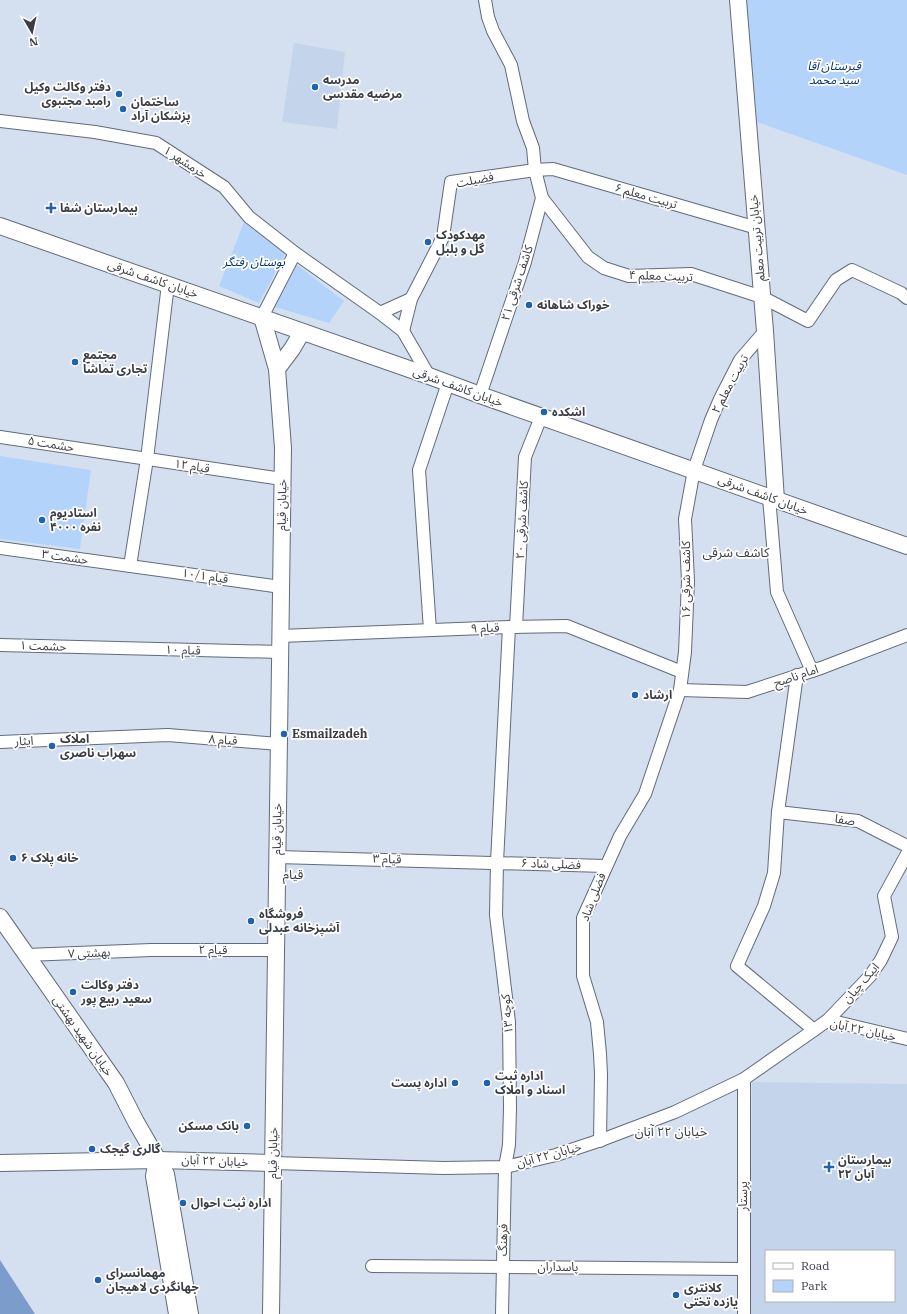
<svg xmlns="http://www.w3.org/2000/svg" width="907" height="1314" font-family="'IBM Plex Serif','Noto Sans Arabic',serif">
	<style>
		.built { fill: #c4d4ea; fill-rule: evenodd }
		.green { fill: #b4d3fb }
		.water { fill: #7c9dcb }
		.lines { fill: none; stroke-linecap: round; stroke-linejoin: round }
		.street-casing { stroke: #616b79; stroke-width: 14 }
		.secondary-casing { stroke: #616b79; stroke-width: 18 }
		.street { stroke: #fff; stroke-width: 12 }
		.secondary { stroke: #fff; stroke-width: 16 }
		.poi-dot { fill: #1f61b2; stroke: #fff; stroke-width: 1.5 }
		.labels { text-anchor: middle; stroke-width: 3.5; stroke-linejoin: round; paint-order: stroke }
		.park-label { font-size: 12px; font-style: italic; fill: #033369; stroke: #fff }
		.poi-label { font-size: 12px; font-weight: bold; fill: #393d44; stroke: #fff; text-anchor: start }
		.street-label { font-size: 12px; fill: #393d44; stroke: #fff }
		.neighbourhood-label { font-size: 13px; fill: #393d44; stroke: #fff }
	</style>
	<rect width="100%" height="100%" fill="#d4e0f0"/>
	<g class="built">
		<polygon points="294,43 345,52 337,129 282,122"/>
		<path d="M752 1082 907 1084V1314H750ZM766 1251H894V1301H766Z"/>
	</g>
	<g class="green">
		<polygon points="746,0 907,0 907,175 757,122"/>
		<polygon points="244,222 285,254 259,303 219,286"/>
		<polygon points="297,265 344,301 329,323 275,307"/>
		<polygon points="0,456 91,470 80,549 0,539"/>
	</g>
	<polygon class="water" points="0,1260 35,1314 0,1314"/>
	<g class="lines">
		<defs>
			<g id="street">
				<polyline points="0,121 95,132 156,143 224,187 249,217 295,253 380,313 403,331 429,376"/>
				<polyline points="542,198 588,257 604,268 629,276 691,274 762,297 808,321 836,280 852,270 901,293 907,298"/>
				<polyline points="380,313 411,299"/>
				<polyline points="262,317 295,253"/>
				<polyline points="403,331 411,299 443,237 451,182 535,170 553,169 757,228"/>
				<polyline points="480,395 525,262 542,198 535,170 533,148 523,121 511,65 493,31 488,17 485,0"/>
				<polyline points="0,437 282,479"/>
				<polyline points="769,497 777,592 812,671"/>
				<polyline points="0,548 281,587"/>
				<polyline points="130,566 147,459 168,284"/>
				<polyline points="516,627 525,457 541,417"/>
				<polyline points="430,630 419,470 448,383"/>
				<polyline points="280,636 509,627 567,626 682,672"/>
				<polyline points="0,645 280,652"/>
				<polyline points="797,675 778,812 774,873 764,906 737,966 814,1030"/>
				<polyline points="680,690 747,692 821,668 907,635"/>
				<polyline points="0,742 168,735 279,744"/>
				<polyline points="778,812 858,821 907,846"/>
				<polyline points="277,857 605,866"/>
				<polyline points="27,955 151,950 276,950"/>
				<polyline points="828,1020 907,1039"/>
				<polyline points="600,1141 601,1074 600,1054 597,1022 583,976 583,918 620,836 645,794 680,690 685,652 688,581 685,519 694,470 711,420 720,399 740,360 765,331"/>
				<polyline points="273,1163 444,1168 505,1167 556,1155 604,1139 675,1112 744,1079 814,1030 828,1020 870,976 881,960 892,937 884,896 907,854"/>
				<polyline points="372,1266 743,1269"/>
				<polyline points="502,1314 505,1167 509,1145 510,1108 509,1022 496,915 497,862 509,627"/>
				<polyline points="744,1314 744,1079"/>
			</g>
			<g id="secondary">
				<polyline points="738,0 765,331 776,500"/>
				<polyline points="0,226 429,376 480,395 907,546"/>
				<polyline points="262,317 277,369 283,448 271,1314"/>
				<polyline points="277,369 292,349 302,332"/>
				<polyline points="0,917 116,1083 136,1122 166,1174 190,1314"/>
				<polyline points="157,1160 154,1176 177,1314"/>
				<polyline points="0,1163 157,1160 273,1163"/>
			</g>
		</defs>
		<use href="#street" class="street-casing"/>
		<use href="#secondary" class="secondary-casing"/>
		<use href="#street" class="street"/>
		<use href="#secondary" class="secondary"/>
	</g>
	<g class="poi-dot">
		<circle cx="315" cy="87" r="4"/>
		<circle cx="119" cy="94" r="4"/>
		<circle cx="123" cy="109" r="4"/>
		<path d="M49 202h4v4h4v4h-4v4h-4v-4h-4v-4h4z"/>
		<circle cx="428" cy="242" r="4"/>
		<circle cx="529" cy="305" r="4"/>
		<circle cx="75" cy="362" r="4"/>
		<circle cx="544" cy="412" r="4"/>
		<circle cx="42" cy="520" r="4"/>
		<circle cx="635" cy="695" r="4"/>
		<circle cx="284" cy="734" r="4"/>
		<circle cx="52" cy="746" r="4"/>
		<circle cx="13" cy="858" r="4"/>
		<circle cx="251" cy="921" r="4"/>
		<circle cx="73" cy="992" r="4"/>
		<circle cx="455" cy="1083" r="4"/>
		<circle cx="487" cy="1083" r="4"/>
		<circle cx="247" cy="1126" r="4"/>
		<circle cx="92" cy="1149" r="4"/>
		<path d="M827 1161h4v4h4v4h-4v4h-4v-4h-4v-4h4z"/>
		<circle cx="183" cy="1203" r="4"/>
		<circle cx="98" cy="1280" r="4"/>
		<circle cx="676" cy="1295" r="4"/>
	</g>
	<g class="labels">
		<g class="park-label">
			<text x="834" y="70">قبرستان آقا<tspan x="834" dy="14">سید محمد</tspan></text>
			<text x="254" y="266">بوستان رفتگر</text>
		</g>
		<g class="poi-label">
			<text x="323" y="84">مدرسه<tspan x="323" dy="14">مرضیه مقدسی</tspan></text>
			<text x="111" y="91" text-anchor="end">دفتر وکالت وکیل<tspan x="111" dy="14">رامبد مجتبوی</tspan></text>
			<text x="131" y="106">ساختمان<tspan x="131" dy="14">پزشکان آراد</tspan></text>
			<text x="60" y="212">بیمارستان شفا</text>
			<text x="436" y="239">مهدکودک<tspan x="436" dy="14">گل و بلبل</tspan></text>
			<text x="537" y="309">خوراک شاهانه</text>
			<text x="83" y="359">مجتمع<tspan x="83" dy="14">تجاری تماشا</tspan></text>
			<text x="552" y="416">اشکده</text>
			<text x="50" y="517">استادیوم<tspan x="50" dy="14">۴۰۰۰ نفره</tspan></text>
			<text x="643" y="699">ارشاد</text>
			<text x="292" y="738">Esmailzadeh</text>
			<text x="60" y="743">املاک<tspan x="60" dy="14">سهراب ناصری</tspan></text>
			<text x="21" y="862">خانه پلاک ۶</text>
			<text x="259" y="918">فروشگاه<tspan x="259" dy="14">آشپزخانه عبدلی</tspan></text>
			<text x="81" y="989">دفتر وکالت<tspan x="81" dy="14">سعید ربیع پور</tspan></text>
			<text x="495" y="1080">اداره ثبت<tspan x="495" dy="14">اسناد و املاک</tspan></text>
			<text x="447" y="1087" text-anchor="end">اداره پست</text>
			<text x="239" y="1130" text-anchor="end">بانک مسکن</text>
			<text x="100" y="1153">گالری گیجک</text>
			<text x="838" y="1164">بیمارستان<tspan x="838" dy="14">۲۲ آبان</tspan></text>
			<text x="191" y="1207">اداره ثبت احوال</text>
			<text x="106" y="1277">مهمانسرای<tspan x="106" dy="14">جهانگردی لاهیجان</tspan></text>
			<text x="684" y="1292">کلانتری<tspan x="684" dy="14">یازده تختی</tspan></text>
		</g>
		<g class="street-label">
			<text transform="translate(185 162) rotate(33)" y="4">خرمشهر ۱</text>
			<text transform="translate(475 180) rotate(-11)" y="4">فضیلت</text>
			<text transform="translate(646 196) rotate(16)" y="4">تربیت معلم ۶</text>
			<text transform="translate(757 238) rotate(-95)" y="4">خیابان تربیت معلم</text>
			<text transform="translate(661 276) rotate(2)" y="4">تربیت معلم ۴</text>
			<text transform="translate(153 279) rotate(19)" y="4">خیابان کاشف شرقی</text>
			<text transform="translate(517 283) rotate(-72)" y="4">کاشف شرقی ۲۱</text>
			<text transform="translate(730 384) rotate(-62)" y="4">تربیت معلم ۲</text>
			<text transform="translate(458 387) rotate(20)" y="4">خیابان کاشف شرقی</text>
			<text transform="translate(51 444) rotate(9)" y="4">حشمت ۵</text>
			<text transform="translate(192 466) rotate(9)" y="4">قیام ۱۲</text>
			<text transform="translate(763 495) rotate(20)" y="4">خیابان کاشف شرقی</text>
			<text transform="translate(282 505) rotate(-89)" y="4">خیابان قیام</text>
			<text transform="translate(522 520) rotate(-87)" y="4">کاشف شرقی ۲۰</text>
			<text transform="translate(65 557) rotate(8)" y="4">حشمت ۳</text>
			<text transform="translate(205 576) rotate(8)" y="4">قیام ۱۰/۱</text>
			<text transform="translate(686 580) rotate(-90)" y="4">کاشف شرقی ۱۶</text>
			<text transform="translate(485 628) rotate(-2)" y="4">قیام ۹</text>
			<text transform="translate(43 646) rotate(2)" y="4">حشمت ۱</text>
			<text transform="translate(183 650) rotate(2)" y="4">قیام ۱۰</text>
			<text transform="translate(796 676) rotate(-19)" y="4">امام ناصح</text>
			<text transform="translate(223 740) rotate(4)" y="4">قیام ۸</text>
			<text transform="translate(24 741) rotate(-3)" y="4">ایثار</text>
			<text transform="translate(845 820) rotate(9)" y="4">صفا</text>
			<text transform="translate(277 829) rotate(-89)" y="4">خیابان قیام</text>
			<text transform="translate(387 859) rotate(2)" y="4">قیام ۳</text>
			<text transform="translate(551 864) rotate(2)" y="4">فضلی شاد ۶</text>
			<text transform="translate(593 897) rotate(-69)" y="4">فضلی شاد</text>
			<text x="213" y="954">قیام ۲</text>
			<text transform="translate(89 953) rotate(-2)" y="4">بهشتی ۷</text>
			<text transform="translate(861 983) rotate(-49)" y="4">ایپک چیان</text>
			<text transform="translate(507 1014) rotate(-95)" y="4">کوچه ۱۳</text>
			<text transform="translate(863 1030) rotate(12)" y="4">خیابان ۲۲ آبان</text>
			<text transform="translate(83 1036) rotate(55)" y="4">خیابان شهید بهشتی</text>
			<text transform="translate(273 1153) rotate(-89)" y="4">خیابان قیام</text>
			<text transform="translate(549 1155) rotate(-15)" y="4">خیابان ۲۲ آبان</text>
			<text transform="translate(215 1161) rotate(2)" y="4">خیابان ۲۲ آبان</text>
			<text transform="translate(743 1196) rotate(-90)" y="4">پرستار</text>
			<text transform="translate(503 1240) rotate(-89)" y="4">فرهنگ</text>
			<text x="558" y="1271">پاسداران</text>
		</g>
		<g class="neighbourhood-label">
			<text x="736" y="557">کاشف شرقی</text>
			<text x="293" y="879">قیام</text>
			<text x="671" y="1136">خیابان ۲۲ آبان</text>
		</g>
	</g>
	<rect x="765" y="1250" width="130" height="52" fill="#ffffff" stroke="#b0b1b4"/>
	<rect x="773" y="1263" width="20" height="6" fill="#ffffff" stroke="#b0b1b4"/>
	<text x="801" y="1270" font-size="12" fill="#393d44">Road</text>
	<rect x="773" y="1280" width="20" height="12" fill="#b4d3fb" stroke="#b0b1b4"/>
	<text x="801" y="1290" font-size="12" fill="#393d44">Park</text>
	<g transform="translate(32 32) rotate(171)" stroke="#ffffff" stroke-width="3" paint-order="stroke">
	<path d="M0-3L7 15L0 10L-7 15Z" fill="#393d44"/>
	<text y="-6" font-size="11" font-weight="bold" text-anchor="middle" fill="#393d44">N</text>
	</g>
</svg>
